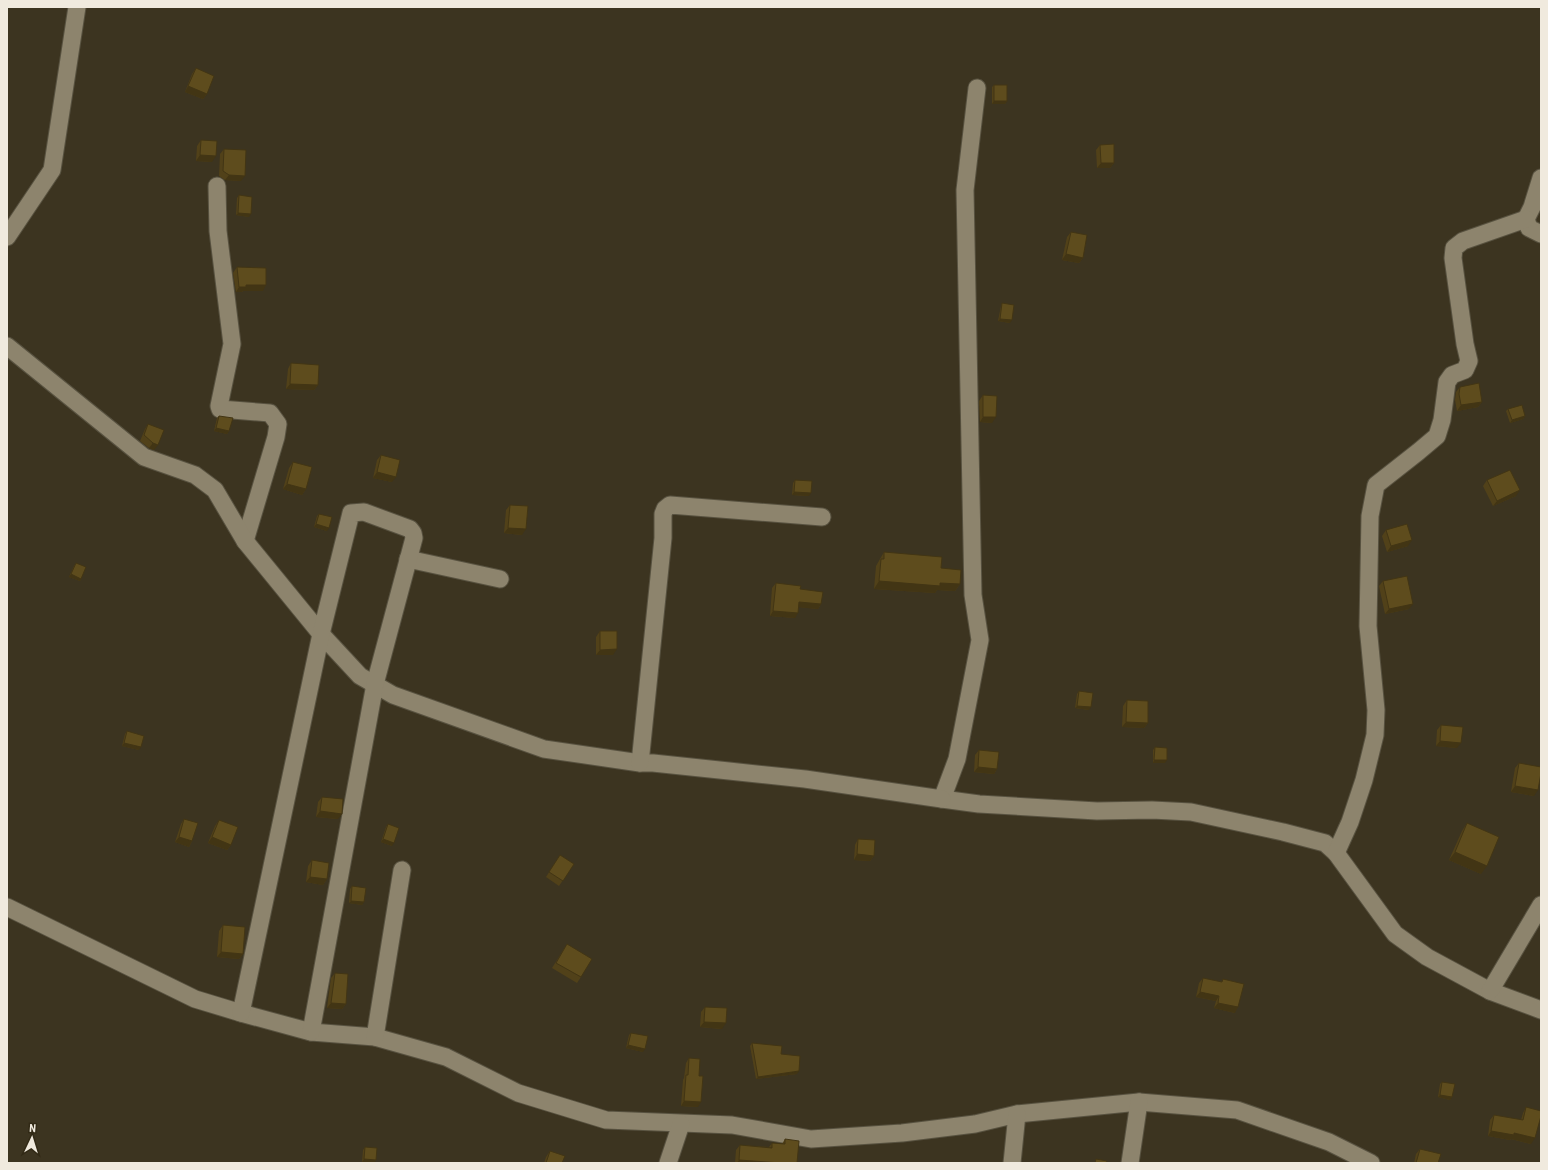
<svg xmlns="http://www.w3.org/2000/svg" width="1548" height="1170" font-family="'Roboto Condensed',sans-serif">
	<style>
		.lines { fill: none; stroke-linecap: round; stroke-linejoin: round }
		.street-casing { stroke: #585240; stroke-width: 19 }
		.street { stroke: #8d846d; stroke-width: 17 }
		.wall { fill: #514119 }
		.shaded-wall { fill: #423514 }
		.building { fill: #5e4c1d; stroke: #423514 }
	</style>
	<rect width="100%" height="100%" fill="#3c3420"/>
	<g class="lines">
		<defs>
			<g id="street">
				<polyline points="977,88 965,190 973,595 980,640 957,759 942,799 979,804 1097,811 1152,810 1191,812 1283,832 1325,843 1336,853 1395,934 1427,957 1490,991 1541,1010"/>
				<polyline points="1541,178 1532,207 1526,219 1529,228 1541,234"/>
				<polyline points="217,186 218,231 232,344 219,406 220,409 270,413 278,424 276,437 245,541"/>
				<polyline points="7,237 52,170 77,7"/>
				<polyline points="7,346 144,457 195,475 215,490 245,541 321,634 360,676 393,695 544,749 640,763 653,763 805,779 942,799"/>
				<polyline points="408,559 500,579"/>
				<polyline points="640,763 663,538 663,514 665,509 670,505 822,517"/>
				<polyline points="1336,853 1350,822 1364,780 1375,735 1376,710 1368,626 1370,516 1376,485 1418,452 1437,436 1442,420 1447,382 1452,375 1465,370 1469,361 1465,344 1453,258 1454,248 1463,241 1526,219"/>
				<polyline points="7,907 195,999 241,1013 311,1032 375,1037 446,1057 518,1093 606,1120 732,1125 811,1139 902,1133 975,1124 1017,1114 1139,1102 1237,1110 1329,1142 1371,1163"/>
				<polyline points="1490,991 1541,905"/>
				<polyline points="241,1013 321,634 351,513 364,512 410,529 413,533 414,538 375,684 311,1032"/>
				<polyline points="375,1037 402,870"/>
				<polyline points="668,1163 681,1124"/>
				<polyline points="1012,1163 1017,1114"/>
				<polyline points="1130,1163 1139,1102"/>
			</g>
		</defs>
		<use href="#street" class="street-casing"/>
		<use href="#street" class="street"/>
	</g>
	<g class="wall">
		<polygon points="196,68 207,94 203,99 185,92 192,74"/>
		<polygon points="994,85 1007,101 1005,104 992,104 992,87"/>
		<polygon points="201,140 212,162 196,161 197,146"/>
		<polygon points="1100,145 1114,163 1110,168 1097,168 1096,150"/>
		<polygon points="224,149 241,181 225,180 219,176 220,154"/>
		<polygon points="239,195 249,217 236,215 237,198"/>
		<polygon points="1071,232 1083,258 1079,263 1062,260 1067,237"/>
		<polygon points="237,267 263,291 243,291 242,292 236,292 233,273"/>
		<polygon points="1002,303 1010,323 998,321 1001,306"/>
		<polygon points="291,363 318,385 314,390 286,389 288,369"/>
		<polygon points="1460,387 1482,402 1478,407 1457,411 1455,400 1456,392"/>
		<polygon points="983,395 992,423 980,422 979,401"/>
		<polygon points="1508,409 1525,416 1523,419 1510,423 1506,411"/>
		<polygon points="219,416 229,431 227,434 214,431 217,418"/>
		<polygon points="148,424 154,450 149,448 140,441 145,429"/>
		<polygon points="381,455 392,482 373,478 377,460"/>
		<polygon points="293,462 306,489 302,495 283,489 289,468"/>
		<polygon points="795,480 809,496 792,495 793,483"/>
		<polygon points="1487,480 1516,496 1493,506 1483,486"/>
		<polygon points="510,505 522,535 504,533 506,510"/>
		<polygon points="319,514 327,531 314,527 317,516"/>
		<polygon points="1386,530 1408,546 1387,552 1382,536"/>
		<polygon points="884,552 941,568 960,584 955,591 937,590 935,593 874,589 876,566"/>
		<polygon points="76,563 81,579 80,581 69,577 74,566"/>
		<polygon points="1383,581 1409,609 1385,614 1379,586"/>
		<polygon points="776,583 800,589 821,604 818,609 799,607 795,618 770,616 772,588"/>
		<polygon points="600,631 613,655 596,655 596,637"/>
		<polygon points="1079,691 1089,710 1075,708 1077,694"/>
		<polygon points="1127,700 1148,723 1144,728 1122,727 1123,706"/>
		<polygon points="1441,725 1457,748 1436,746 1437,730"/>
		<polygon points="127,731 139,750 122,746 125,734"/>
		<polygon points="1155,747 1165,763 1153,763 1153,750"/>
		<polygon points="979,750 997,769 994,774 974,772 975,755"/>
		<polygon points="1519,763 1534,796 1511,792 1515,768"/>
		<polygon points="322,797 338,819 316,817 318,802"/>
		<polygon points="184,819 192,841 189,847 175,842 181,824"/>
		<polygon points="219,820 231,845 227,850 208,843 215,826"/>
		<polygon points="1467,823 1481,874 1449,860 1462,831"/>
		<polygon points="388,824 392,846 381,842 386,827"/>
		<polygon points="858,839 874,856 870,861 854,860 855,845"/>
		<polygon points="560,855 574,864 559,886 546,877"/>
		<polygon points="312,860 327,879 323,885 306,882 308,866"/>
		<polygon points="352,886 364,902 362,905 349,903 350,889"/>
		<polygon points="223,925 243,954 239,959 217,957 219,931"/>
		<polygon points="567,944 581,977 577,983 552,968"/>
		<polygon points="335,973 346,1004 342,1009 327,1008 331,978"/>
		<polygon points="1203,978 1221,982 1223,979 1235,1013 1214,1008 1216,1001 1196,997 1199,983"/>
		<polygon points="705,1007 722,1029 700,1027 701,1012"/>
		<polygon points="631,1033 643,1052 626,1048 629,1035"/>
		<polygon points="752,1043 781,1054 797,1074 756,1079 750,1046"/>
		<polygon points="689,1058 699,1076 698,1107 681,1106 683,1080 684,1078 686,1063"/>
		<polygon points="1442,1082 1452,1097 1450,1100 1438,1097 1440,1084"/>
		<polygon points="1526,1107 1531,1144 1511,1139 1510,1140 1488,1136 1490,1120 1494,1115 1521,1120 1523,1113"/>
		<polygon points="785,1139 797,1163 735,1163 736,1150 740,1145 769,1147 772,1143 782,1144"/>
		<polygon points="365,1147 376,1160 374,1163 362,1162 363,1150"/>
		<polygon points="1420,1149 1438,1163 1414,1163 1416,1154"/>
		<polygon points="550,1151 562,1163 544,1163 546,1157"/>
	</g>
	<g class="shaded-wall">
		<polygon points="188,86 207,94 203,99 185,92"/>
		<polygon points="994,101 1007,101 1005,104 992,104"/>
		<polygon points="200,155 216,156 212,162 196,161"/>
		<polygon points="1101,163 1114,163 1110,168 1097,168"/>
		<polygon points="229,175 245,176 241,181 225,180"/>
		<polygon points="238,213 251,214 249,217 236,215"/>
		<polygon points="1066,254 1083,258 1079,263 1062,260"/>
		<polygon points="246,285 266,285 263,291 243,291 242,292 236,292 239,287"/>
		<polygon points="1000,319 1012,320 1010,323 998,321"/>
		<polygon points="290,384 318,385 314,390 286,389"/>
		<polygon points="1482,402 1478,407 1457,411 1461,405"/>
		<polygon points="1525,416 1523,419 1510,423 1512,420"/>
		<polygon points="983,417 996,417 992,423 980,422"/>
		<polygon points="216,428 229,431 227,434 214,431"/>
		<polygon points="153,443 158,445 154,450 149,448"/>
		<polygon points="377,472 396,477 392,482 373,478"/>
		<polygon points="287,484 306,489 302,495 283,489"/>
		<polygon points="1520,490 1516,496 1493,506 1497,501"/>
		<polygon points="794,492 811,493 809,496 792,495"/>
		<polygon points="316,524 329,528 327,531 314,527"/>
		<polygon points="508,528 526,529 522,535 504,533"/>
		<polygon points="1412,540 1408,546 1387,552 1391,546"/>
		<polygon points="71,574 81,579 80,581 69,577"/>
		<polygon points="879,581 940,583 960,584 955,591 937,590 935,593 874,589"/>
		<polygon points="799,602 821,604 818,609 796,607"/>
		<polygon points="1413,604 1409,609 1385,614 1389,609"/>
		<polygon points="773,611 798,613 795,618 770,616"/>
		<polygon points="617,649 613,655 596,655 600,650"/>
		<polygon points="1077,706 1091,707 1089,710 1075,708"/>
		<polygon points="1126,722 1148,723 1144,728 1122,727"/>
		<polygon points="1440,741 1461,743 1457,748 1436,746"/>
		<polygon points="124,743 141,747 139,750 122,746"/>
		<polygon points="1154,760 1167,760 1165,763 1153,763"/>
		<polygon points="978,767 997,769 994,774 974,772"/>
		<polygon points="1515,786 1538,790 1534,796 1511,792"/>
		<polygon points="320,811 342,814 338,819 316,817"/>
		<polygon points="179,837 192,841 189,847 175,842"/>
		<polygon points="212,837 231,845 227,850 208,843"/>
		<polygon points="383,839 394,843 392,846 381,842"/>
		<polygon points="1455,852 1487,866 1481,874 1449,860"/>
		<polygon points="857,854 874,856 870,861 854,860"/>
		<polygon points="310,877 327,879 323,885 306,882"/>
		<polygon points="351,901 364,902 362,905 349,903"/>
		<polygon points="221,952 243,954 239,959 217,957"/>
		<polygon points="1200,992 1219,996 1216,1001 1196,997"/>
		<polygon points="331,1003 346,1004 342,1009 327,1008"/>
		<polygon points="1218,1003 1238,1007 1235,1013 1214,1008"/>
		<polygon points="704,1022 726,1023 722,1029 700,1027"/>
		<polygon points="628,1045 645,1049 643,1052 626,1048"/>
		<polygon points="799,1071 797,1074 756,1079 758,1077"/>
		<polygon points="1440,1095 1452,1097 1450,1100 1438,1097"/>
		<polygon points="684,1101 701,1102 698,1107 681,1106"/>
		<polygon points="1491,1131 1514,1133 1535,1138 1531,1144 1511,1139 1510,1140 1488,1136"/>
		<polygon points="364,1159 376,1160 374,1163 362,1162"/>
		<polygon points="739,1160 781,1163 737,1163"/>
	</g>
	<g class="building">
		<polygon points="196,68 214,76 207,94 188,86"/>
		<rect x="994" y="85" width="13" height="16"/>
		<polygon points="201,140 217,141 216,156 200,155"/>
		<polygon points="1114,144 1114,163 1101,163 1100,145"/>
		<polygon points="224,149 246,150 245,176 229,175 223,171"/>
		<polygon points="239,195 252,197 251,214 238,213"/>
		<polygon points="1071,232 1087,235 1083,258 1066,254"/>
		<polygon points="237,267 266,268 266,285 246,285 246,287 239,287"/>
		<polygon points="1002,303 1014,305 1012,320 1000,319"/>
		<polygon points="291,363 319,365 318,385 290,384"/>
		<polygon points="1479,383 1482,402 1461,405 1459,394 1460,387"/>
		<polygon points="983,395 997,396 996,417 983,417"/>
		<polygon points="1522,405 1525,416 1512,420 1508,409"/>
		<polygon points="219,416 233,418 229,431 216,428"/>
		<polygon points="148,424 164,430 158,445 153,443 144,435"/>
		<polygon points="381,455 400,460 396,477 377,472"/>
		<polygon points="293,462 312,467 306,489 287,484"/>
		<polygon points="1510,470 1520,490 1497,501 1487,480"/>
		<polygon points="795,480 812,481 811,493 794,492"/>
		<polygon points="510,505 528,506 526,529 508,528"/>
		<polygon points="319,514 332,517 329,528 316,524"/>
		<polygon points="1407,524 1412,540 1391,546 1386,530"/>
		<polygon points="884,552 942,557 941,568 961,570 960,584 940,583 940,586 879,581 881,559 884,559"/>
		<polygon points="76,563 86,567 81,579 71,574"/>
		<polygon points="1407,576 1413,604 1389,609 1383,581"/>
		<polygon points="776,583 801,586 800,589 823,592 821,604 799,602 798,613 773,611"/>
		<polygon points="600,631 617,631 617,649 600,650"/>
		<polygon points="1079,691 1093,693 1091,707 1077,706"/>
		<polygon points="1127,700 1148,701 1148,723 1126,722"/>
		<polygon points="1441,725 1463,727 1461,743 1440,741"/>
		<polygon points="127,731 144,736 141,747 124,743"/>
		<polygon points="1155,747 1167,748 1167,760 1154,760"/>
		<polygon points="979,750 999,752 997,769 978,767"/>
		<polygon points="1519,763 1541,767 1541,773 1538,790 1515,786"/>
		<polygon points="322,797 343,799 342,814 320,811"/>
		<polygon points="184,819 198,823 192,841 179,837"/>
		<polygon points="219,820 238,827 231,845 212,837"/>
		<polygon points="1467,823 1499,837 1487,866 1455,852"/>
		<polygon points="388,824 399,828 394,843 383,839"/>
		<polygon points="858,839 875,840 874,856 857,854"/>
		<polygon points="560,855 574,864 563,881 549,872"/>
		<polygon points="312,860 329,863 327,879 310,877"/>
		<polygon points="352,886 366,888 364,902 351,901"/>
		<polygon points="223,925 245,927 243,954 221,952"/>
		<polygon points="567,944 592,959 581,977 556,963"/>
		<polygon points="335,973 348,974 346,1004 331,1003"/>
		<polygon points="1203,978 1222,982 1223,979 1244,984 1238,1007 1218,1003 1219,996 1200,992"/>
		<polygon points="705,1007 727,1008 726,1023 704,1022"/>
		<polygon points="631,1033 648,1036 645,1049 628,1045"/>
		<polygon points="752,1043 782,1046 781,1054 800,1056 799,1071 758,1077"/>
		<polygon points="689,1058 700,1059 699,1076 703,1076 701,1102 684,1101 686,1075 688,1075"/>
		<polygon points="1442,1082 1455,1084 1452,1097 1440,1095"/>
		<polygon points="1526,1107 1541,1111 1541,1116 1535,1138 1514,1133 1514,1135 1491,1131 1494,1115 1523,1120"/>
		<polygon points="785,1139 799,1141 797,1163 781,1163 739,1160 740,1145 772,1148 772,1143 785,1144"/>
		<polygon points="365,1147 377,1148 376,1160 364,1159"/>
		<polygon points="1420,1149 1441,1154 1438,1163 1416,1163"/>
		<polygon points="550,1151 565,1156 562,1163 546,1163"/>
		<polygon points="1096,1159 1107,1161 1106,1163 1095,1163"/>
	</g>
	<rect width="1548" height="1170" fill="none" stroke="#f0eade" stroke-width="16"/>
	<g transform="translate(32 1138) rotate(4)" stroke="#322a16" stroke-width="3" paint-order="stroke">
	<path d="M0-3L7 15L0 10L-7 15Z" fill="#f0eade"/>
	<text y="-6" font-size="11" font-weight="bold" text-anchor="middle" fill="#f0eade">N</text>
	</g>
</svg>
